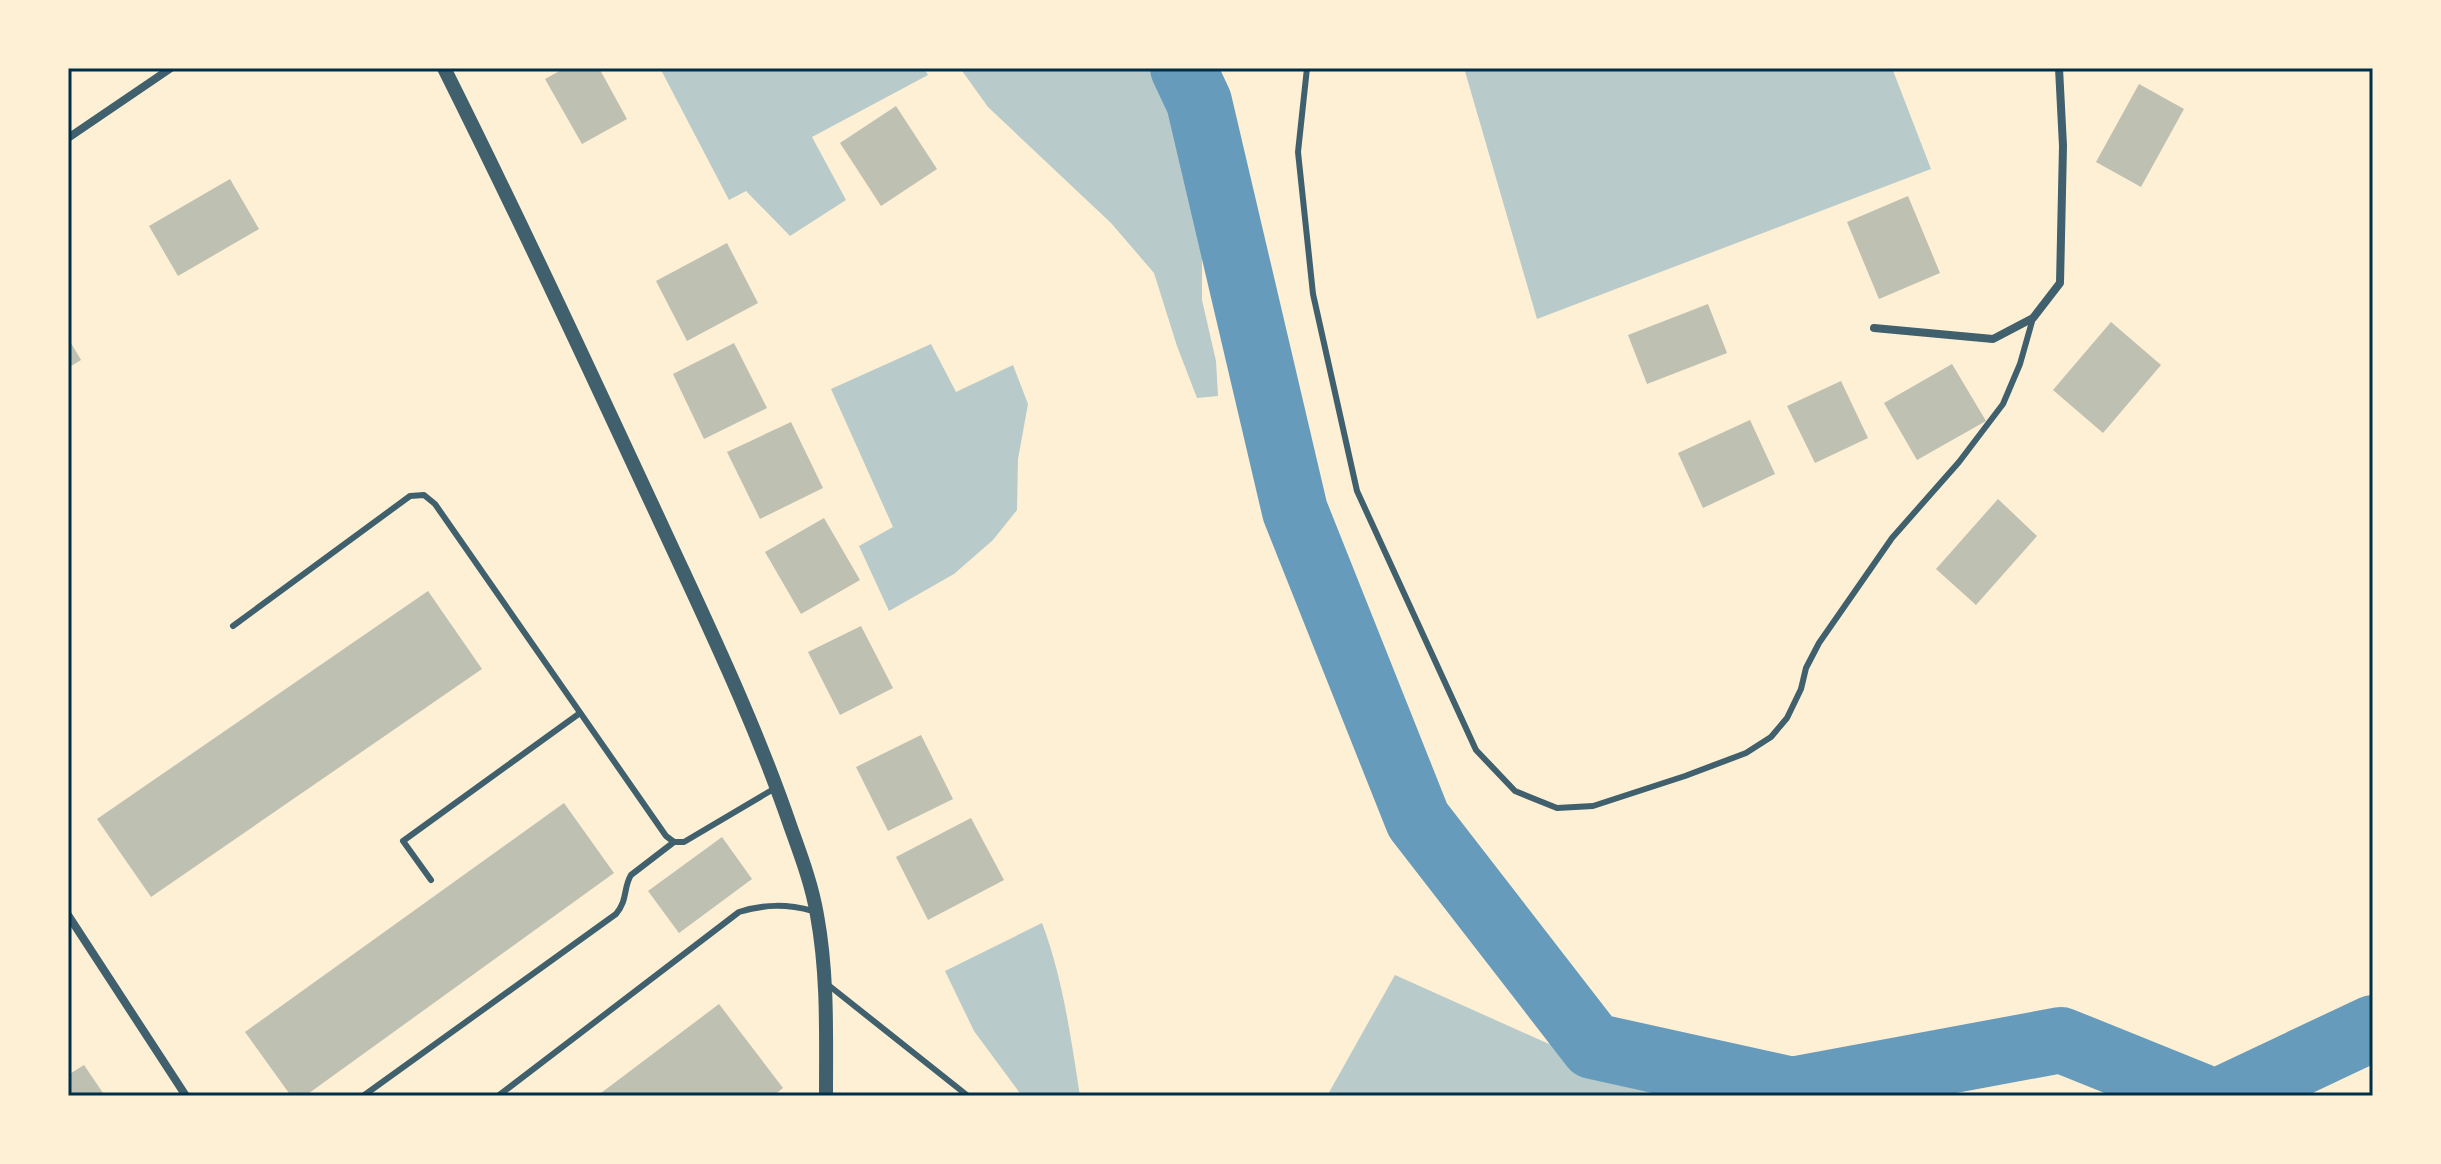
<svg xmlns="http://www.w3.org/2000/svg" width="2441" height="1164" font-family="'Source Sans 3',sans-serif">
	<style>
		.green { fill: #b9caca }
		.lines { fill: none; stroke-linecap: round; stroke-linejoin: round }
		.river { stroke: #669bbc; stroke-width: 66 }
		.building { fill: #bec0b2 }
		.service { stroke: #3f606c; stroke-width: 6 }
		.minor { stroke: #3f606c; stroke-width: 8 }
		.tertiary { stroke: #3f606c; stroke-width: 14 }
		.neatline { fill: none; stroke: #003049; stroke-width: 3 }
	</style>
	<rect width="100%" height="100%" fill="#fdf0d5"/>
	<g class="green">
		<polygon points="660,68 924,68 928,75 812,137 846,200 790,236 746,191 729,200"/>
		<polygon points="960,68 1160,68 1205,189 1202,249 1202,300 1216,361 1218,396 1197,398 1177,346 1154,273 1111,223 988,107"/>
		<polygon points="1464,68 1892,68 1931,169 1537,319"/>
		<polygon points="931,344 956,392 1013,365 1028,404 1018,459 1017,510 993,540 954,574 889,611 859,546 893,527 831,389"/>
		<path d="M1042 923C1063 978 1071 1039 1080 1096H1022L974 1031 945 971Z"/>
		<polygon points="1395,975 1665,1096 1327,1096"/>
	</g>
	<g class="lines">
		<g class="river">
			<polyline points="1183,68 1199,102 1295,511 1418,820 1593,1046 1792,1090 2061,1040 2200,1096"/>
			<polyline points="2229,1096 2373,1028"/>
		</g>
	</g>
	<g class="building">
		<polygon points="565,68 599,68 627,119 582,144 545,79"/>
		<polygon points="2139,84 2184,109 2141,187 2096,162"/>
		<polygon points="896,106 937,169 881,206 840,143"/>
		<polygon points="230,179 259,229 178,276 149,226"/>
		<polygon points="1908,196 1940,273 1879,299 1847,222"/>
		<polygon points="727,243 758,303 687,341 656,281"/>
		<polygon points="1708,304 1727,353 1647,384 1628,335"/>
		<polygon points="2111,322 2161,365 2103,433 2053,390"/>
		<polygon points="68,338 81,360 68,368"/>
		<polygon points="734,343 767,408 704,439 673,374"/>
		<polygon points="1952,364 1986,421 1917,460 1884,403"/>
		<polygon points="1841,381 1868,438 1815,463 1787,406"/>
		<polygon points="1750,420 1775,474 1703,508 1678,453"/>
		<polygon points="791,422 823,488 760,519 727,452"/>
		<polygon points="1998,499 2037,536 1976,605 1936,569"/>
		<polygon points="824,518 860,580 801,614 765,552"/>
		<polygon points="428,591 482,669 151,897 97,819"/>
		<polygon points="861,626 893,688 840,715 808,652"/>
		<polygon points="921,735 953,799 888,831 856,767"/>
		<polygon points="564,803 614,873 305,1096 291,1096 245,1032"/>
		<polygon points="971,818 1004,880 928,920 896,857"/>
		<polygon points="722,837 752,879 679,933 648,891"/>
		<polygon points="719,1004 783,1088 773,1096 597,1096"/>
		<polygon points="84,1065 105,1096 68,1096 68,1075"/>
	</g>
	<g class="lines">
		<g class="service">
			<polyline points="1307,68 1298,152 1313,294 1357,491 1476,750 1515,791 1557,808 1593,806 1685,776 1746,753 1771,737 1787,718 1801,689 1806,668 1819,643 1892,538 1959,462 2003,404 2020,364 2033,318"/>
			<polyline points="233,626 410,496 424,495 435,504 666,836 674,842 684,842 777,787"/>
			<polyline points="431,880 403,841 580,713"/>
			<polyline points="827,984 968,1096"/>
			<path d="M363 1096 616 914C628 900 623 888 631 875L674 842"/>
			<path d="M498 1096 739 912C765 904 787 904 813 911"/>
		</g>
		<g class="minor">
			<polyline points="68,138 171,68"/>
			<polyline points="1874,328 1993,339 2033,318 2060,283 2063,146 2059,68"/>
			<polyline points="68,915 186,1096"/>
		</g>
		<path class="tertiary" d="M444 68C527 234 605 403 683 571 722 655 761 740 791 828 801 856 812 885 817 915 828 975 826 1035 826 1096"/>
	</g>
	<rect width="2441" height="1164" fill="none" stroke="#fdf0d5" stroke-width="140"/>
	<rect x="70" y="70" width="2301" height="1024" class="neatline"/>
</svg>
